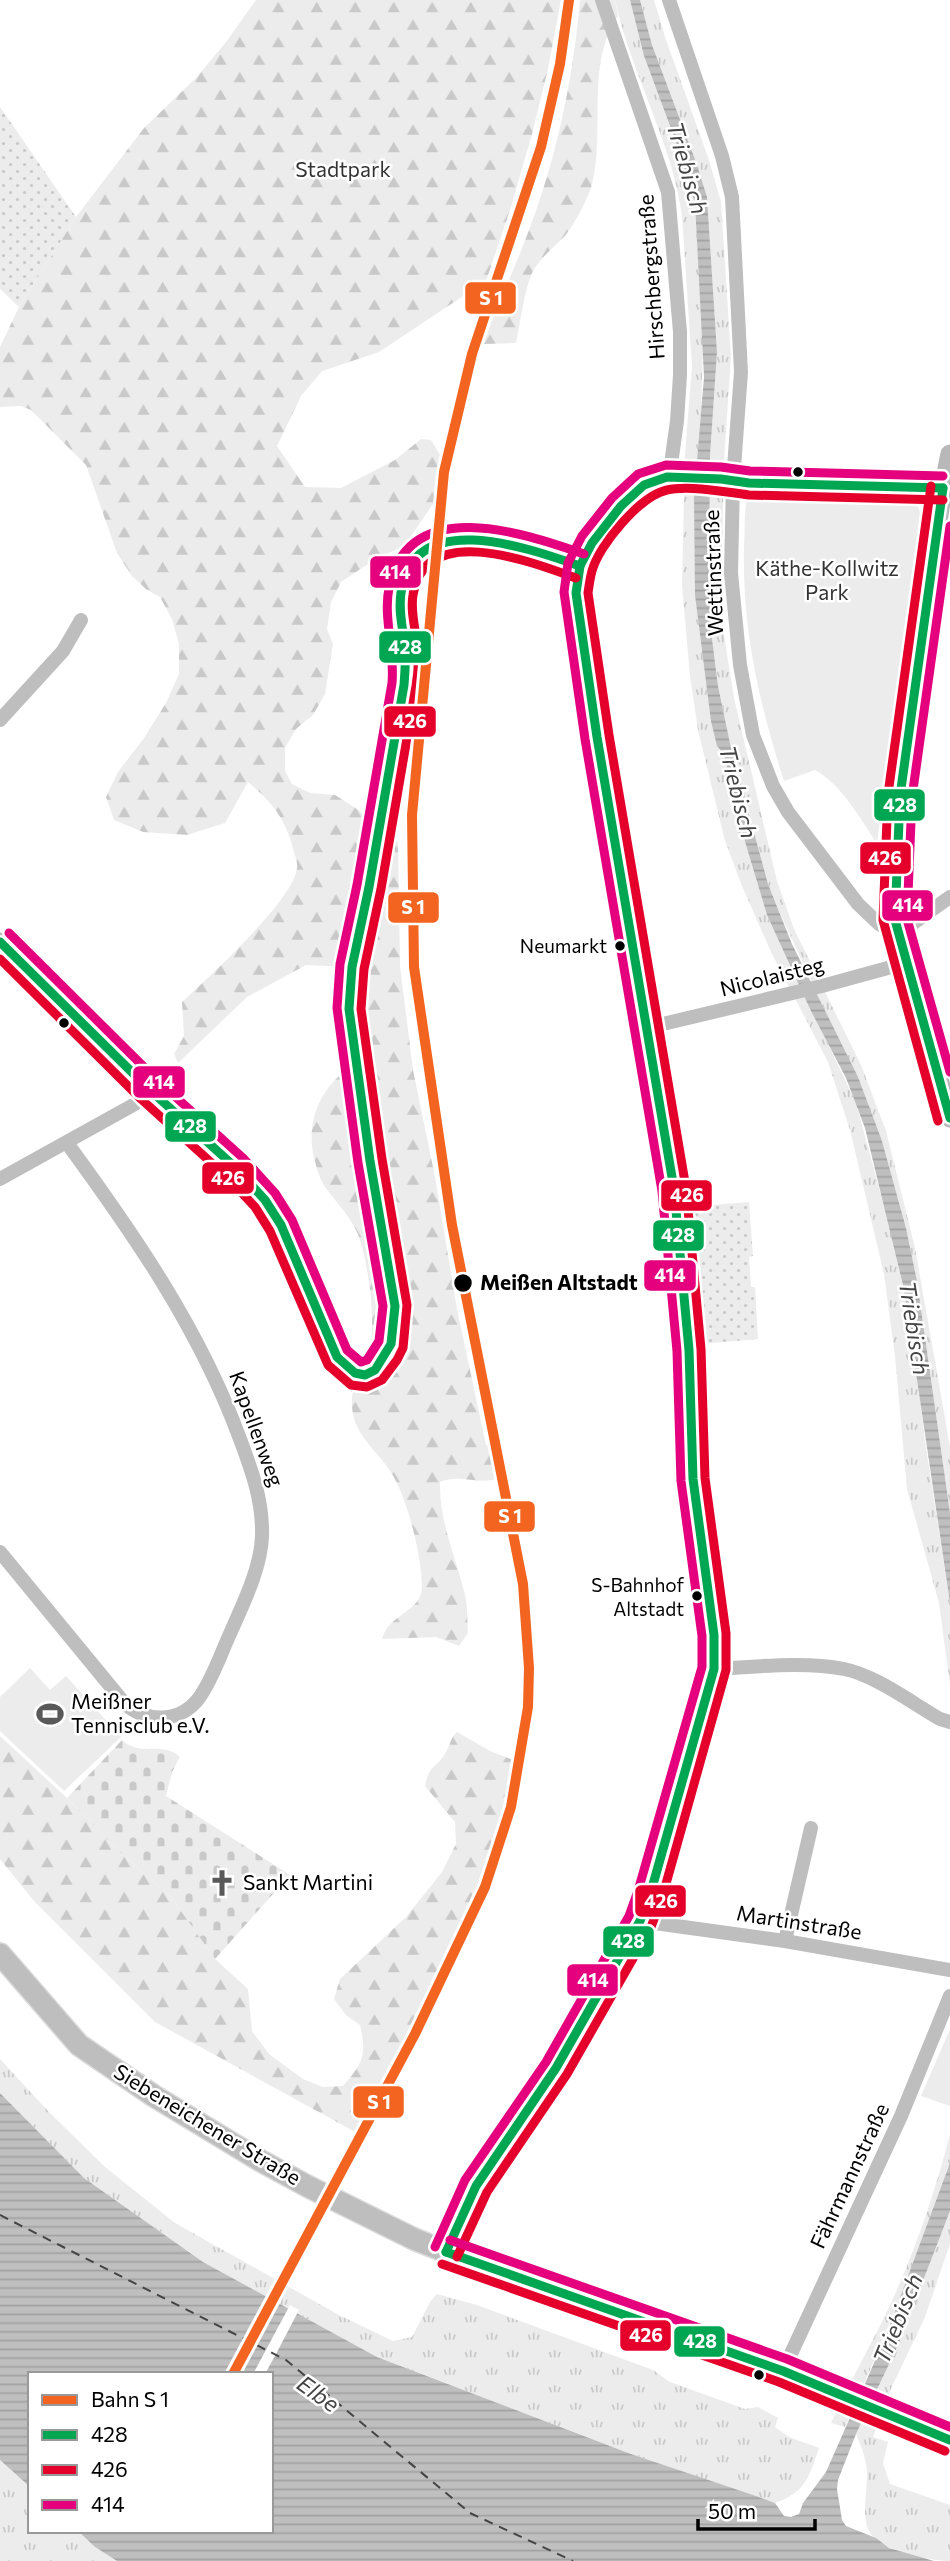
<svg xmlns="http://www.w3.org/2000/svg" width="950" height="2561" font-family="Commissioner,sans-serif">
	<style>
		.grass { fill: url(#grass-tufts) }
		.forest { fill: url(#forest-firs) }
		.cemetery { fill: url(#cemetery-stones) }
		.park { fill: #ececec }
		.garden { fill: url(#garden-dots) }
		.water { fill: url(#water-rules) }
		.pier { fill: #fff }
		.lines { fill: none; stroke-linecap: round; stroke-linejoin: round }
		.ferry { stroke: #444; stroke-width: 2; stroke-dasharray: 9 7; stroke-linecap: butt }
		.primary-casing { stroke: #dbdbdb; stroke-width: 24 }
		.street { stroke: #bebebe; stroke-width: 14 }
		.secondary { stroke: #b8b8b8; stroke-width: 19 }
		.primary { stroke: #bebebe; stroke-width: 21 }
		.bus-1-casing { stroke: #fff; stroke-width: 14 }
		.bus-2-casing { stroke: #fff; stroke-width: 14 }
		.bus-3-casing { stroke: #fff; stroke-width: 14 }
		.bus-1 { stroke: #00a651; stroke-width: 9 }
		.bus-2 { stroke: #e4002b; stroke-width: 9 }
		.bus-3 { stroke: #e5007d; stroke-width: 9 }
		.rail-1-casing { stroke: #fff; stroke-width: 16 }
		.rail-1 { stroke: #f36421; stroke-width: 10 }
		.bus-dot { fill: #000; stroke: #fff; stroke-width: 2.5 }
		.labels { text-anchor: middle; stroke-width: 5; stroke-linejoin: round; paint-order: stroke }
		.bus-label { font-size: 19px; fill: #000; stroke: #fff; text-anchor: end }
		.park-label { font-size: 21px; fill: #333; stroke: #fff }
		.street-label { font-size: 21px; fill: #000; stroke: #fff }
		.stop-label { font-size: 21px; font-weight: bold; fill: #000; stroke: #fff; text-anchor: start }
		.poi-label { font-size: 21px; fill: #000; stroke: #fff; text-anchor: start }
		.water-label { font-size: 23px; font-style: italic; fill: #444; stroke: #fff }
		.line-badge { stroke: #fff; stroke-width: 2.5 }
		.badge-label { font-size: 19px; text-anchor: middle; font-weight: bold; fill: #fff }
	</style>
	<defs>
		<pattern id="grass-tufts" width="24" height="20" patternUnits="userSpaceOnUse" patternTransform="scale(1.75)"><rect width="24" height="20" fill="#ececec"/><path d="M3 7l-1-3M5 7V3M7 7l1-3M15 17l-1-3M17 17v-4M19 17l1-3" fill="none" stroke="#c9c9c9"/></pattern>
		<pattern id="forest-firs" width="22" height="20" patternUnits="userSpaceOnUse" patternTransform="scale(1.75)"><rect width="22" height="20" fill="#ececec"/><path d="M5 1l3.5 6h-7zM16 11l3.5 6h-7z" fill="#c9c9c9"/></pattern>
		<pattern id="cemetery-stones" width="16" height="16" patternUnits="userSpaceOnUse" patternTransform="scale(1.75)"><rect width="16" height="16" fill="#ececec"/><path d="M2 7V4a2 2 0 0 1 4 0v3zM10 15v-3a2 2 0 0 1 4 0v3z" fill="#c9c9c9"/></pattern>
		<pattern id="garden-dots" width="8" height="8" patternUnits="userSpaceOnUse" patternTransform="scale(1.75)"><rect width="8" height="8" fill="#ececec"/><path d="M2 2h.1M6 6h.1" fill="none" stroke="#c9c9c9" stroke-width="1.8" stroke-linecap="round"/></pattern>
		<pattern id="water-rules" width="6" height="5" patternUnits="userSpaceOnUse" patternTransform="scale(1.75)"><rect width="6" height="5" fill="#bfbfbf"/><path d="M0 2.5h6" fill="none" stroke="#a2a2a2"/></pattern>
	</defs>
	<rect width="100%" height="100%" fill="#fff"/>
	<g class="grass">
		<path d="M615 0H630L644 56 676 142 695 203 703 339 701 417 717 746 723 753 726 762 740 825 767 915 856 1103 892 1236 903 1285 916 1366 925 1441 950 1603V1685L939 1603 907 1489 895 1356 884 1274 850 1130 828 1062 771 952 742 886 725 841 698 730 690 676 682 585 685 454 692 366 682 216C672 141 631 74 615 0Z"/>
		<polygon points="640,0 654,0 665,37 709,160 721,202 731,356 724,461 721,591 723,629 734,698 777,881 794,929 861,1065 886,1131 915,1248 945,1418 950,1448 950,1513 917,1281 906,1228 882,1141 830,1022 780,913 768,884 731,748 718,686 712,639 709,591 710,456 717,352 707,197 696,162 652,45"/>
		<path d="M0 2059 46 2109 105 2167 175 2223 339 2315 393 2341 412 2337 430 2302 437 2294 477 2305 653 2370 670 2382 745 2409 758 2407 778 2418 775 2427 789 2437 819 2448C809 2477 806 2492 775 2503L631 2454 377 2357 203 2262 84 2178 0 2093Z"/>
		<path d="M950 2134V2163L947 2174C916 2260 882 2344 845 2427L831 2423C847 2388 865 2355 882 2322 911 2263 934 2197 950 2134Z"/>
		<path d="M950 2211V2244L925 2317 887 2397 873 2437 888 2442 883 2463 890 2484 950 2505V2561C929 2561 874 2551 867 2526 862 2508 868 2489 867 2471 866 2458 861 2446 856 2434L899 2343Z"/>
		<polygon points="0,2460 30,2487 30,2531 78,2531 95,2547 117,2561 0,2561"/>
	</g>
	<g class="forest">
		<path d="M256 0H561L548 69 532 134 511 207 486 281 379 352 322 371 301 396 277 446 305 487 341 488 395 460 421 439 431 440 440 455 435 501 404 546 374 560 341 582 331 602 327 629 333 644 325 694 313 715 296 729 285 748V771L292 784 310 793 335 795 360 811 377 839 398 842 400 966 413 1070 435 1177 457 1309 486 1445 492 1446 499 1478C480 1486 459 1473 440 1482 439 1522 456 1557 465 1595 468 1607 467 1621 468 1633L459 1646 436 1637 382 1639C389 1613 421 1613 422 1587 422 1557 407 1495 390 1471 378 1452 357 1437 353 1414 347 1381 366 1377 370 1350 373 1333 372 1315 371 1297 369 1280 364 1246 356 1230 348 1214 336 1202 325 1187 319 1178 317 1168 314 1158 305 1120 322 1084 355 1064L352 967 306 965 247 997 178 1063 174 1054 184 1036 182 1002C207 979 294 900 297 868 298 862 294 854 293 848 285 818 272 802 248 782L225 823 187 835 143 832 114 820 106 797 118 772 144 738 166 703 179 674V644L172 619 160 597 147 590 132 576 117 553 86 465 31 410 21 406 0 407V347L19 307 76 217 144 128 196 78 226 42Z"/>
		<path d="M580 0H615L618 16C584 67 607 132 591 188 587 200 571 231 562 239 551 249 541 258 533 271 525 286 520 325 516 343L483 344C497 306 515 268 529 230 557 156 573 79 580 0Z"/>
		<path d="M457 1732 490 1751 513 1760 505 1807 487 1862 464 1918 414 2023 357 2133 155 2022 34 1901 0 1859V1736L67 1798 119 1851 172 1898 215 1959 248 1989 252 2031 269 2054 303 2079 323 2087 343 2086C363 2063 367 2055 360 2025L346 2015 334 1999 340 1979 406 1917 442 1872 456 1844 455 1822 425 1786C430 1762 437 1769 446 1752 450 1745 451 1737 457 1732Z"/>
	</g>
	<path class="cemetery" d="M122 1740C142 1758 160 1740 180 1757L172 1772 166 1796 290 1875 215 1959 172 1898 119 1851 67 1798Z"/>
	<g class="park">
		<path d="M758 495 909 501 917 504 920 512 877 844C860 818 842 785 815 770L784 781C759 703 742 629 744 547 745 531 744 514 747 498Z"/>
		<polygon points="30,1668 50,1690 66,1676 121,1737 64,1791 0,1731 0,1697"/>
		<polygon points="950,2029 950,2106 921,2096"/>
	</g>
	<g class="garden">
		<polygon points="0,107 76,217 19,307 0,289"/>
		<polygon points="749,1202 753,1256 749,1257 751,1287 755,1287 758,1339 700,1344 687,1207"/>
	</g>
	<g class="water">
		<polygon points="630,0 640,0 652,45 696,162 707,197 717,352 710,456 709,591 712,639 718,686 731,748 768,884 792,944 858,1077 882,1141 906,1228 917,1281 950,1513 950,1603 903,1285 865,1128 846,1078 811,1011 767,915 740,825 726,762 723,753 717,746 711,721 695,595 694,497 704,377 695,203 676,142 644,56"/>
		<polygon points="0,2093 84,2178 203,2262 377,2357 631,2454 759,2497 775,2503 784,2516 791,2517 799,2514 803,2503 826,2472 885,2338 950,2163 950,2211 899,2343 856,2434 838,2480 837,2489 842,2520 846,2526 876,2538 889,2548 934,2561 117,2561 95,2547 78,2531 271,2531 271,2374 30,2374 30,2487 0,2460"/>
	</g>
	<polygon class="pier" points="290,2305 299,2310 276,2354 265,2374 253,2374"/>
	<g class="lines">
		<polyline class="ferry" points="0,2215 286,2360 470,2513 573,2561"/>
		<defs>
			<polyline id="primary" points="0,1954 79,2045 154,2096 261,2161 309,2187 414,2239 469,2261 783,2371 950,2440"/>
		</defs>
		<use href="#primary" class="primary-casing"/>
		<g class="street">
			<polyline points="602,0 668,192 680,332 680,375 677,421 671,464 667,477"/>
			<polyline points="669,0 722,156 732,197 741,372 733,481 731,573 740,665 753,735 773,786 788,812 858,904 879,924 898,934 950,897"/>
			<polyline points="0,720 63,651 81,620"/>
			<polyline points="646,1028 822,986 906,963"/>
			<polyline points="0,1179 135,1104 150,1090"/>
			<path d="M0 1552 125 1704C148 1723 180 1723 199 1698 212 1680 220 1656 229 1636 242 1606 261 1569 262 1536 263 1501 252 1471 240 1439 200 1330 135 1236 67 1143"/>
			<path d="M714 1669C754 1667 804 1661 844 1669 875 1675 912 1703 940 1719L950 1722"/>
			<polyline points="640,1921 785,1941 950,1970"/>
			<polyline points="785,1941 811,1828"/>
			<polyline points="783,2371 901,2116 950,1996"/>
		</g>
		<g class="secondary">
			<polyline points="950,454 943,488 914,687 900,796 895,920 950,1118"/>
			<path d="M0 942 150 1090 235 1167 265 1200 281 1225 337 1357 355 1373 365 1375 375 1370 387 1353 391 1344 395 1306 370 1161 349 1009 352 967 369 887 404 685C405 676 406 667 406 658 405 635 397 613 401 589 414 506 530 548 580 566"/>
			<polyline points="446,2252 476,2186 556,2068 640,1921 650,1895 714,1669 714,1635 693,1479 689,1350 674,1189 597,737 576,593 580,566 592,543 621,506 644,485 667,477 721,479 749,483 943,488"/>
		</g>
		<use href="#primary" class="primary"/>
		<defs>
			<g id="bus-1">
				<polyline points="943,488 900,796 895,920 950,1118"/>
				<path d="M0 942 150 1090 235 1167 265 1200 281 1225 337 1357 355 1373 365 1375 375 1370 391 1344 395 1306 370 1161 349 1009 352 967 369 887 404 685C405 672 406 660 405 647 403 629 398 611 401 593 412 506 528 548 580 566"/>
				<polyline points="446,2252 476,2186 556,2068 640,1921 650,1895 714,1669 714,1635 693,1479 689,1350 674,1189 597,737 576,593 580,566 592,543 621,506 644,485 667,477 721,479 749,483 943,488"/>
				<polyline points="446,2252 783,2371 950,2440"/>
			</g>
			<g id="bus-2">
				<polyline points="931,486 888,794 883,920 938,1121"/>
				<path d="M0 959 141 1099 226 1176 255 1207 270 1231 328 1365 351 1385 367 1387 382 1380 397 1360 403 1348 407 1305 382 1159 361 1009 364 969 381 889 416 686C418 674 419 661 418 649 416 631 410 612 413 595 424 520 532 562 576 578"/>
				<path d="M457 2257 487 2192 567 2074 651 1927 662 1898 726 1670V1633L705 1478 701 1349 686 1188 609 735 588 593C589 586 590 578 592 571 599 545 640 496 667 490 688 485 727 492 749 495L943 500"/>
				<polyline points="442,2264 779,2382 945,2451"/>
			</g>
			<g id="bus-3">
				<polyline points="950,526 912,797 907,919 950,1072"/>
				<path d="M9 933 158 1081 243 1158 275 1193 292 1220 347 1350 361 1362 367 1360 379 1341 383 1306 358 1163 337 1008 340 964 357 885 392 683C395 651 383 617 389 588 408 493 523 533 584 554"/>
				<polyline points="450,2240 787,2359 950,2427"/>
				<polyline points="435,2247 465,2180 546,2062 629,1916 638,1891 702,1667 702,1636 681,1481 677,1351 662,1191 585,739 564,592 568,563 582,536 612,498 638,474 666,465 721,467 750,471 943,476"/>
			</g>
		</defs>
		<use href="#bus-1" class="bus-1-casing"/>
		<use href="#bus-2" class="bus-2-casing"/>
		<use href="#bus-3" class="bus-3-casing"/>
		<use href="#bus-1" class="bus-1"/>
		<use href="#bus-2" class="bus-2"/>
		<use href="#bus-3" class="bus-3"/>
		<defs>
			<polyline id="rail-1" points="233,2374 415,2034 485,1887 511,1807 528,1707 529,1668 523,1584 452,1225 414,967 412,815 444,472 472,354 541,147 560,64 569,0"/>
		</defs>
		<use href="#rail-1" class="rail-1-casing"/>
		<use href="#rail-1" class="rail-1"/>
	</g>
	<defs>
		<symbol id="stadium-bare" viewBox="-9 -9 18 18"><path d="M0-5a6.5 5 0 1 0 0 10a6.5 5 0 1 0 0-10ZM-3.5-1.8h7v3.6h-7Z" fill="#595959" stroke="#fff" stroke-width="2.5" paint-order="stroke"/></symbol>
		<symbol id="church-bare" viewBox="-9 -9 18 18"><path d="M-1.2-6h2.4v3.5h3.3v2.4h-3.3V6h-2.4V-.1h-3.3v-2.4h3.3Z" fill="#595959" stroke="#fff" stroke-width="2.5" paint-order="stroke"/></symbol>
	</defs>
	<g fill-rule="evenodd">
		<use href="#stadium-bare" x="31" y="1695" width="38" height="38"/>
		<use href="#church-bare" x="203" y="1864" width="38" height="38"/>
	</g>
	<g class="bus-dot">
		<circle cx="798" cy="472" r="6"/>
		<circle cx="620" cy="946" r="6"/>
		<circle cx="64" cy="1023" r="6"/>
		<circle cx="463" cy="1283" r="10"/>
		<circle cx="697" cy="1596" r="6"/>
		<circle cx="759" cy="2375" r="6"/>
	</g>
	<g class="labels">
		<g class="bus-label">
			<text x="607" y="953">Neumarkt</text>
			<text x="684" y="1592">S-Bahnhof<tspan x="684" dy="24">Altstadt</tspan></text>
		</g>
		<g class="park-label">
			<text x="343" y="177">Stadtpark</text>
			<text x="827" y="576">Käthe-Kollwitz<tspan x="827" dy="24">Park</tspan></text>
		</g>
		<g class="street-label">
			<text transform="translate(652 277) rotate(-94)" y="7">Hirschbergstraße</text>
			<text transform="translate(714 573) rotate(-92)" y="7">Wettinstraße</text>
			<text transform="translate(772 977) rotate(-14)" y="7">Nicolaisteg</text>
			<text transform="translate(256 1429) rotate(70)" y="7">Kapellenweg</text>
			<text transform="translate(799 1923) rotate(9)" y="7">Martinstraße</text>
			<text transform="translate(207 2125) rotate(31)" y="7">Siebeneichener Straße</text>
			<text transform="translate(850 2176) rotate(-65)" y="7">Fährmannstraße</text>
		</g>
		<g class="stop-label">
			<text x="480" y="1290">Meißen Altstadt</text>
		</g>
		<g class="poi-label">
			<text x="71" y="1709">Meißner<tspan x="71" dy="24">Tennisclub e.V.</tspan></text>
			<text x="243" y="1890">Sankt Martini</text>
		</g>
		<g class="water-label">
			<text transform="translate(687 168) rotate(74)" y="8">Triebisch</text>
			<text transform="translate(738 792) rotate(76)" y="8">Triebisch</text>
			<text transform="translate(914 1328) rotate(81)" y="8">Triebisch</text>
			<text transform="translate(898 2319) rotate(-68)" y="8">Triebisch</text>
			<text transform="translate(318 2394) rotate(35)" y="8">Elbe</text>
		</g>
	</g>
	<g class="line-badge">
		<rect x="464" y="281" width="53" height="34" rx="7" fill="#f36421"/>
		<rect x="369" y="555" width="53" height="34" rx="7" fill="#e5007d"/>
		<rect x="378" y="630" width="54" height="34" rx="7" fill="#00a651"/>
		<rect x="383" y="705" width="54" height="33" rx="7" fill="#e4002b"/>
		<rect x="873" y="788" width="53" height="34" rx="7" fill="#00a651"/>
		<rect x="859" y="841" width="53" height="34" rx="7" fill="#e4002b"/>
		<rect x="881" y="889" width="53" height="33" rx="7" fill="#e5007d"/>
		<rect x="387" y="891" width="53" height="33" rx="7" fill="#f36421"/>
		<rect x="132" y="1065" width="54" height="34" rx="7" fill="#e5007d"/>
		<rect x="164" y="1110" width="53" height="33" rx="7" fill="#00a651"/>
		<rect x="201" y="1161" width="54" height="34" rx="7" fill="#e4002b"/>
		<rect x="660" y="1179" width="53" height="33" rx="7" fill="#e4002b"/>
		<rect x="652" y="1219" width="53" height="33" rx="7" fill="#00a651"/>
		<rect x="643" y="1259" width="54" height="33" rx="7" fill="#e5007d"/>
		<rect x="483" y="1500" width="53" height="33" rx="7" fill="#f36421"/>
		<rect x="634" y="1884" width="53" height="34" rx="7" fill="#e4002b"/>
		<rect x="602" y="1925" width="53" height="33" rx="7" fill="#00a651"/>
		<rect x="566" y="1963" width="53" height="34" rx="7" fill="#e5007d"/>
		<rect x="352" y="2085" width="53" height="34" rx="7" fill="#f36421"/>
		<rect x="619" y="2319" width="53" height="33" rx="7" fill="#e4002b"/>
		<rect x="673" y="2325" width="53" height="33" rx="7" fill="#00a651"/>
	</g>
	<g class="badge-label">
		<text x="491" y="305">S 1</text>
		<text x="395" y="579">414</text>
		<text x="405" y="654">428</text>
		<text x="410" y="728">426</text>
		<text x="900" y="812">428</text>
		<text x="885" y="865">426</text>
		<text x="908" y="912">414</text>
		<text x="413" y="914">S 1</text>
		<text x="159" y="1089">414</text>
		<text x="190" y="1133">428</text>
		<text x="228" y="1185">426</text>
		<text x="687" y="1202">426</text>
		<text x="678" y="1242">428</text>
		<text x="670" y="1282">414</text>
		<text x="510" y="1523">S 1</text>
		<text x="661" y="1908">426</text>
		<text x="628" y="1948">428</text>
		<text x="593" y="1987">414</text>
		<text x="379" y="2109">S 1</text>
		<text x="646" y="2342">426</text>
		<text x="700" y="2348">428</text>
	</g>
	<rect x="28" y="2372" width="245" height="161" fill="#ffffff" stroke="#999999" stroke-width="2"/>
	<rect x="42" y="2395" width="35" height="10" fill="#f36421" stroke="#999999" stroke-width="2"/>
	<text x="91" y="2407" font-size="21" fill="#000000">Bahn S 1</text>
	<rect x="42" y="2430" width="35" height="10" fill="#00a651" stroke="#999999" stroke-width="2"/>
	<text x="91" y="2442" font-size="21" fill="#000000">428</text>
	<rect x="42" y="2465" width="35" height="10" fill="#e4002b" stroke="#999999" stroke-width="2"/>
	<text x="91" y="2477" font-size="21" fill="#000000">426</text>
	<rect x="42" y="2500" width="35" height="10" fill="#e5007d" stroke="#999999" stroke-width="2"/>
	<text x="91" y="2512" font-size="21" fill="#000000">414</text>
	<path d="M698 2519v10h117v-10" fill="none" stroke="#000000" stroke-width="3.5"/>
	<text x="708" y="2519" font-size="21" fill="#000000" stroke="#ffffff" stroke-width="5" paint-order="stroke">50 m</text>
</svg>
